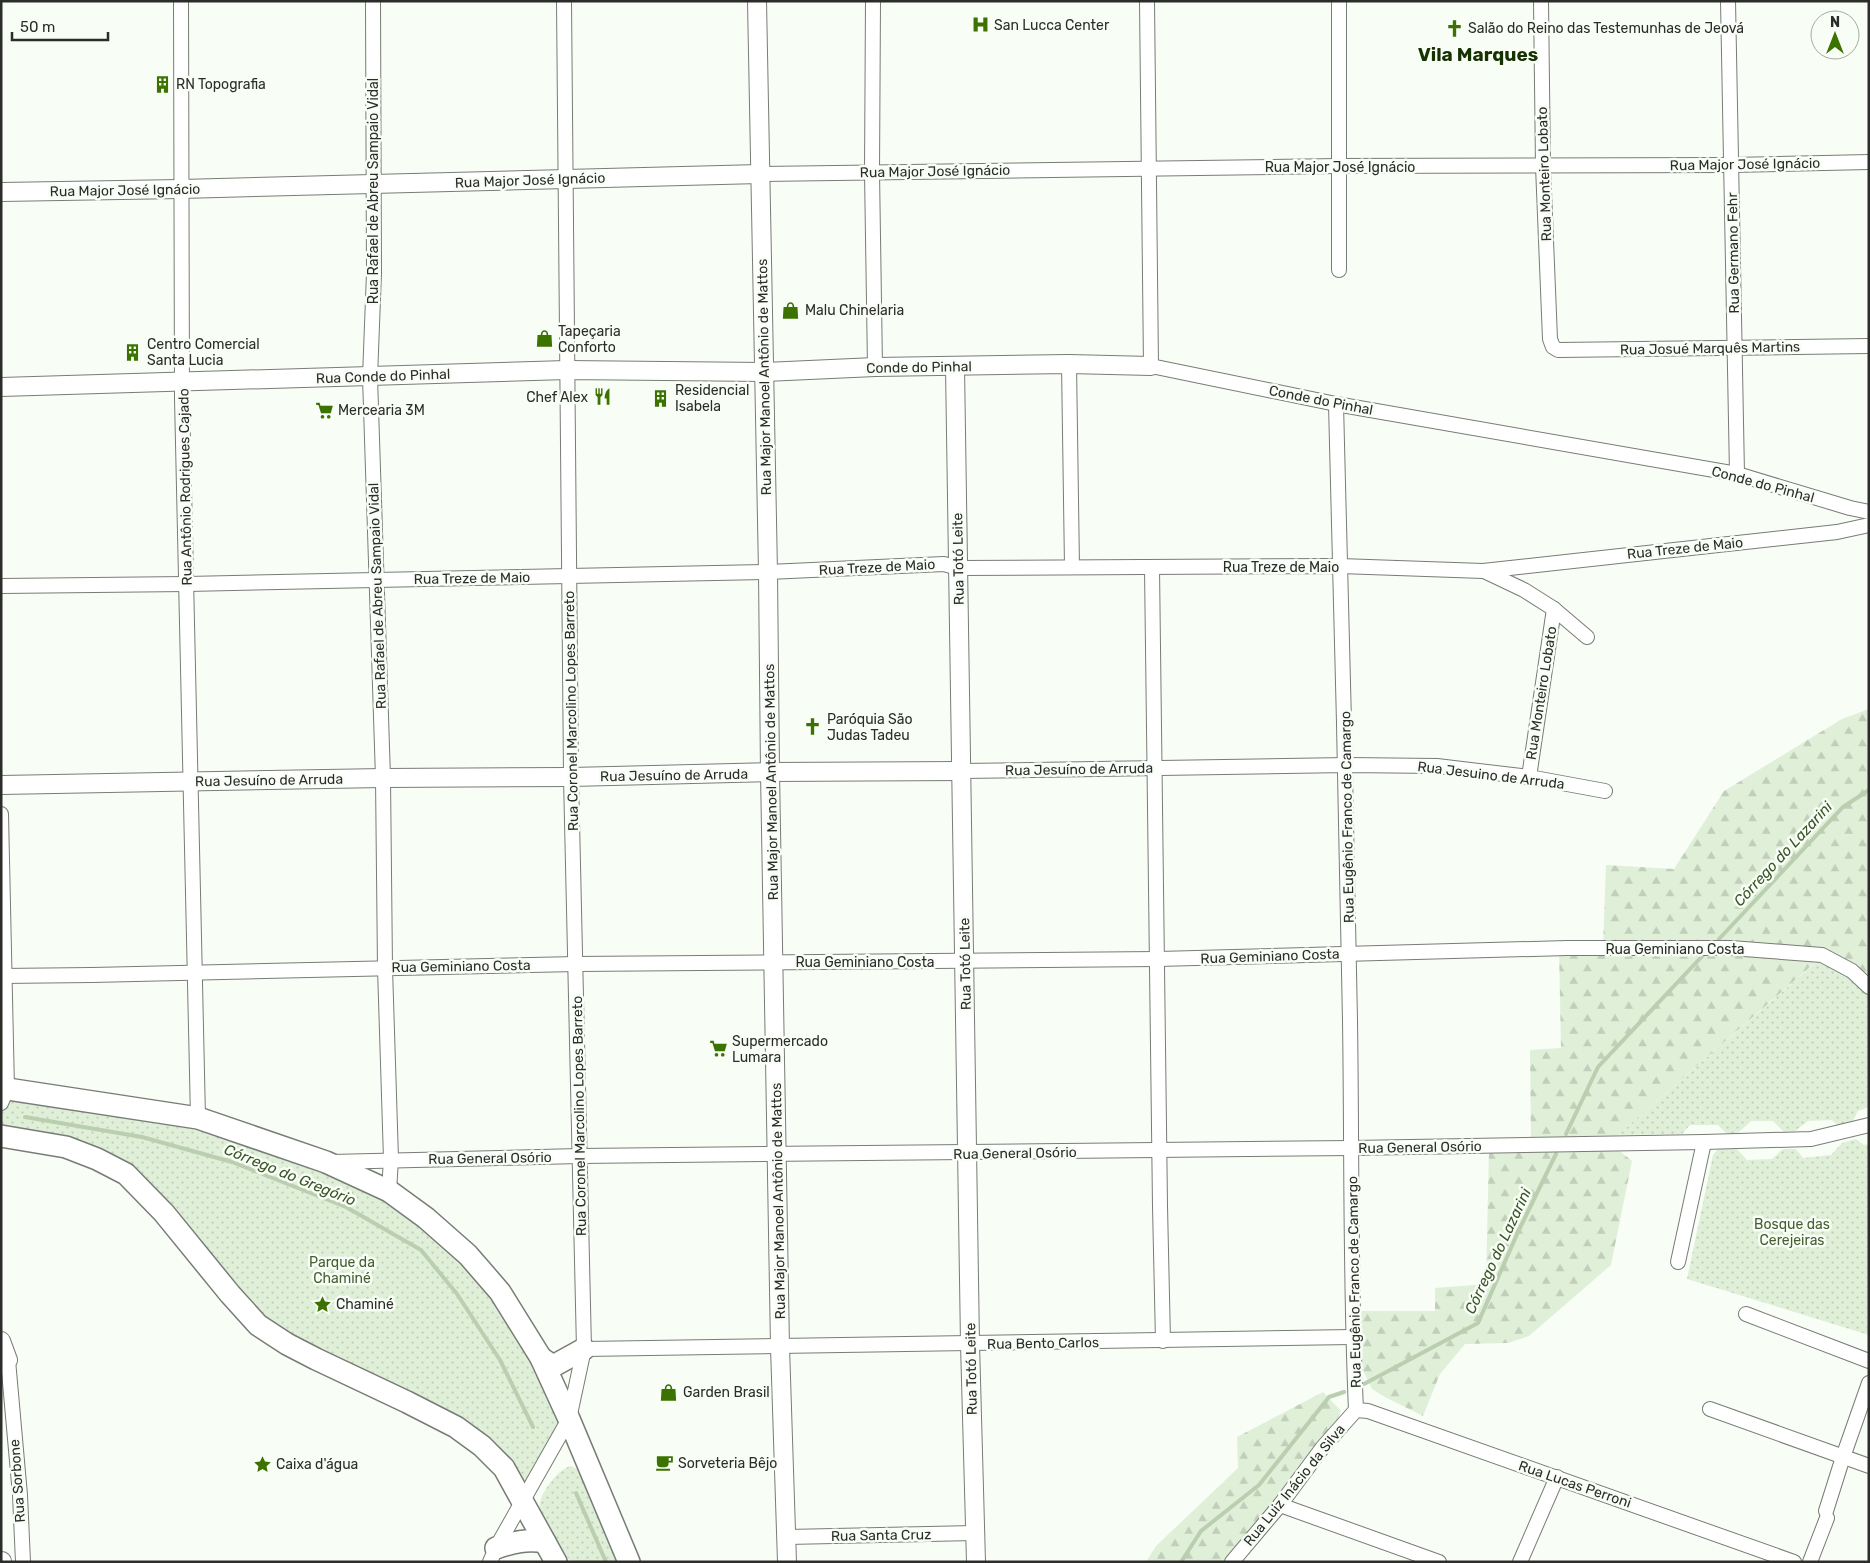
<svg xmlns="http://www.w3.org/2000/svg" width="1870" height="1563" font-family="Rubik,sans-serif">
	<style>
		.forest { fill: url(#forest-firs) }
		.park { fill: url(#park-dots) }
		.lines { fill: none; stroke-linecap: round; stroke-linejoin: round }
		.stream { stroke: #baceb0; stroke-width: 4 }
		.minor-casing { stroke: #787c76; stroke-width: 16 }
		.tertiary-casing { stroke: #787c76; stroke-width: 20 }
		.primary-casing { stroke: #787c76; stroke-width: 24 }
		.minor { stroke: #fff; stroke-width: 14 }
		.tertiary { stroke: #fff; stroke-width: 18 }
		.primary { stroke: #fff; stroke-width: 21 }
		.labels { text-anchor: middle; stroke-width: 5; stroke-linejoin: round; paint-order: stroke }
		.poi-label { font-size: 14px; fill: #2c2d2b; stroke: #f8fdf6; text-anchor: start }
		.street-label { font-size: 14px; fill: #2c2d2b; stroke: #f8fdf6 }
		.park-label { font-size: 14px; fill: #446032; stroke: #f8fdf6 }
		.water-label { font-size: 15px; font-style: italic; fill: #3a5528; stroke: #f8fdf6 }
		.district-label { font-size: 19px; font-weight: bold; fill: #173202; stroke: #f8fdf6 }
	</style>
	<defs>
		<pattern id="forest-firs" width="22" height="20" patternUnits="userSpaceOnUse" patternTransform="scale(1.25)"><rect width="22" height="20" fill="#e0f0d8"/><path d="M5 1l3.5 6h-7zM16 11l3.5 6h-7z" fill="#c0ceba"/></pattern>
		<pattern id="park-dots" width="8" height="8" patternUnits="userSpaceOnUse" patternTransform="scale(1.25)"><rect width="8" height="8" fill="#e0f0d8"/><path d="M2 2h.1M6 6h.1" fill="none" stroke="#c0ceba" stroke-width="1.8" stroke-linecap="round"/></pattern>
	</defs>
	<rect width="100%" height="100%" fill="#f8fdf6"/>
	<g class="forest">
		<polygon points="1869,709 1869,980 1826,953 1609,1143 1531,1144 1530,1050 1561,1048 1559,949 1603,947 1606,865 1674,869 1724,791 1842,719"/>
		<polygon points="1489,1148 1616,1148 1632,1161 1611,1265 1529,1336 1508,1343 1465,1344 1440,1374 1423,1416 1383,1396 1372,1389 1359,1362 1358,1339 1360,1311 1435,1311 1435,1288 1486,1284"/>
		<polygon points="1323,1392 1341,1411 1336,1423 1227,1562 1146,1562 1156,1546 1238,1468 1237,1437"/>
	</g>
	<g class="park">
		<polygon points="1822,957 1869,995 1869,1107 1858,1111 1851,1125 1839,1127 1832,1120 1808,1121 1795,1131 1784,1132 1773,1121 1751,1121 1739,1132 1729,1136 1718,1125 1690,1125 1682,1134 1618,1135"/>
		<polygon points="7,1089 198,1118 326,1162 468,1255 569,1419 523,1500 482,1446 287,1344 126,1174 1,1136 1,1103"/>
		<polygon points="1856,1139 1864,1145 1869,1144 1869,1335 1687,1279 1713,1155 1718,1149 1737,1149 1747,1160 1772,1159 1783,1149 1796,1149 1803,1158 1831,1155 1842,1143"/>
		<path d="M571 1466 585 1472 621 1562H570L540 1511C540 1509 539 1506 540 1503 542 1491 559 1468 571 1466Z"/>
	</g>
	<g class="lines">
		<g class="stream">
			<polyline points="1719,939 1843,807 1869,790"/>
			<polyline points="25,1117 142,1137 232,1162 346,1207 421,1250 457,1294 500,1360 533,1427"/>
			<polyline points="1566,1134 1598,1067 1707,951"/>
			<polyline points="1364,1384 1478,1323 1518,1232 1556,1154"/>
			<polyline points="576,1493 606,1562"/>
			<polyline points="1181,1562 1201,1531 1259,1485 1329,1397 1344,1392"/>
		</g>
		<defs>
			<g id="minor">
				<polyline points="181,1 182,398 198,1118"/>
				<polyline points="373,1 374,273 370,377 383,778 385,968 391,1159 389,1191"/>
				<polyline points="873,1 872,172 875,367"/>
				<polyline points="1147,1 1151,366 1336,404 1737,474 1850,508 1869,512"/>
				<polyline points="1339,1 1339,270"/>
				<polyline points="1541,1 1543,166 1550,339 1553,347 1558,350 1869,346"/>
				<polyline points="1728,1 1737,474"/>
				<polyline points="760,174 1339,166 1731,165 1869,162"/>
				<polyline points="1069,364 1072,567"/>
				<path d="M1336 404C1341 610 1347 815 1350 1021 1352 1150 1350 1280 1356 1410"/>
				<polyline points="1152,568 1160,1206 1163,1341"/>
				<polyline points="1484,571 1524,590 1554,609 1587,637"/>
				<polyline points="1,586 187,584 768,572 944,564 958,568 1340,566 1483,571 1837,532 1869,525"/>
				<polyline points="962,771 1347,765 1437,766 1529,777 1605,791"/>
				<polyline points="1529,777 1554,609"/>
				<polyline points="1,814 7,1089 1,1103"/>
				<polyline points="1,976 92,975 576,964 1158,959 1567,948 1731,948 1822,955 1852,971 1869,987"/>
				<polyline points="331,1162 580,1156 1352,1148 1704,1142 1811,1139 1869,1125"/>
				<polyline points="1678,1262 1704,1142"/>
				<polyline points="1746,1314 1869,1361"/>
				<polyline points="584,1349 1352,1337"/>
				<polyline points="1,1361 8,1360 20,1495 23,1562"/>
				<polyline points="1710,1409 1869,1466"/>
				<polyline points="1356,1410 1368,1411 1794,1562"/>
				<polyline points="1280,1505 1439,1562"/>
				<polyline points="1826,1511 1843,1457 1869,1383"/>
				<polyline points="787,1537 975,1533"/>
				<polyline points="490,1562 496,1548 569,1419 584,1349 571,777 564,1"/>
				<polyline points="1232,1562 1280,1505 1323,1447 1356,1410"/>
				<polyline points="1520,1562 1557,1477"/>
				<polyline points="1810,1562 1827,1518"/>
			</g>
			<g id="tertiary">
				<polyline points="757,1 768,572 770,772 780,1347 787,1562"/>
				<polyline points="1,192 181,189 760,174"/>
				<polyline points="955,367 970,1344 976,1562"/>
				<polyline points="1,387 567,370 765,372 875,367 1069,364 1151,366"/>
				<polyline points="1,785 383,778 571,777 770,772 962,771"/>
				<polyline points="1,1341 8,1360"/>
				<polyline points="1,1561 2,1561"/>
			</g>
			<g id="primary">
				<polyline points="1,1088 198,1118 326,1162 389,1191 426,1218 468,1255 500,1292 541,1358 569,1419 629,1562"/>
				<polyline points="1,1136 66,1147 97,1159 126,1174 164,1213 230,1294 258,1325 287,1344 316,1359 407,1402 456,1427 482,1446 504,1468 556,1562"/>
				<polyline points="541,1358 550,1364 555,1365 584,1349"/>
				<path d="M496 1548C513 1542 527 1539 545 1542"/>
			</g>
		</defs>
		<use href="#minor" class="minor-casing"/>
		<use href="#tertiary" class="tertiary-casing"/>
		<use href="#primary" class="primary-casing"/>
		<use href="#minor" class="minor"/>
		<use href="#tertiary" class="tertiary"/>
		<use href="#primary" class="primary"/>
	</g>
	<defs>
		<symbol id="hospital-bare" viewBox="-9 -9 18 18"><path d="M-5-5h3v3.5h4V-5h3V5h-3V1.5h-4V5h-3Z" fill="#3b7200" stroke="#f8fdf6" stroke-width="2.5" paint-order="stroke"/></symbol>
		<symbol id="church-bare" viewBox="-9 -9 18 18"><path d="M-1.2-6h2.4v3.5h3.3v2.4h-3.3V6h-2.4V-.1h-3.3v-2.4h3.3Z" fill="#3b7200" stroke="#f8fdf6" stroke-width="2.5" paint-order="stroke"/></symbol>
		<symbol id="building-bare" viewBox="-9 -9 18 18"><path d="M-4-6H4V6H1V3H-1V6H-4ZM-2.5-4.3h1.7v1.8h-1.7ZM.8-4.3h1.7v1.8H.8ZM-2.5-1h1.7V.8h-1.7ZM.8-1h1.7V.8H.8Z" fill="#3b7200" stroke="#f8fdf6" stroke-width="2.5" paint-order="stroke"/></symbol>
		<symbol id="shop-bare" viewBox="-9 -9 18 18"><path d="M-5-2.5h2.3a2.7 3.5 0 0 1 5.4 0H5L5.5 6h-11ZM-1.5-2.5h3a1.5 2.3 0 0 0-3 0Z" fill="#3b7200" stroke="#f8fdf6" stroke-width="2.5" paint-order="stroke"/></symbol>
		<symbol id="restaurant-bare" viewBox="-9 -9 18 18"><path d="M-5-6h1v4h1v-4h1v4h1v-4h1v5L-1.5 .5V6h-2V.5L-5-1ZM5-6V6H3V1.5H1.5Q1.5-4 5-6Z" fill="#3b7200" stroke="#f8fdf6" stroke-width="2.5" paint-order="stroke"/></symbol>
		<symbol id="supermarket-bare" viewBox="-9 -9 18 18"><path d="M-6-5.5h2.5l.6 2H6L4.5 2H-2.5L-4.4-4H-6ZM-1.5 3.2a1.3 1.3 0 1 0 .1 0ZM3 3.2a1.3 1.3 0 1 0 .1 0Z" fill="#3b7200" stroke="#f8fdf6" stroke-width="2.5" paint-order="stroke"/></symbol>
		<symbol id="sight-bare" viewBox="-9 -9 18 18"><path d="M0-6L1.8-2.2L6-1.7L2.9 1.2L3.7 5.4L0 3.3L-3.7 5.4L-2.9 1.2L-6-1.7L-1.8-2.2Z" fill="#3b7200" stroke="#f8fdf6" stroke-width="2.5" paint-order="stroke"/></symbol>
		<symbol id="cafe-bare" viewBox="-9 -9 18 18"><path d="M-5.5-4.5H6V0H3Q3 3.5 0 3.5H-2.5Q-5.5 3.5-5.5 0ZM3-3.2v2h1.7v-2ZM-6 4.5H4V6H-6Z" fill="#3b7200" stroke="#f8fdf6" stroke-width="2.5" paint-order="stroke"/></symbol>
	</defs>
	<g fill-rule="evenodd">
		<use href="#hospital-bare" x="968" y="12" width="25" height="25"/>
		<use href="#church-bare" x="1442" y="16" width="25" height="25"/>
		<use href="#building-bare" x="150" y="72" width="25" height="25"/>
		<use href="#shop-bare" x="778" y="298" width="25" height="25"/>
		<use href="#shop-bare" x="532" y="326" width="25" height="25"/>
		<use href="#building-bare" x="120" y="340" width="25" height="25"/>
		<use href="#restaurant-bare" x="590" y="384" width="25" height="25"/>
		<use href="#building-bare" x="648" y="386" width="25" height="25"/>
		<use href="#supermarket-bare" x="312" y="398" width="25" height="25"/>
		<use href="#church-bare" x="800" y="714" width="25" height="25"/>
		<use href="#supermarket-bare" x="706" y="1036" width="25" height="25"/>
		<use href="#sight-bare" x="310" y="1292" width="25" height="25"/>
		<use href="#shop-bare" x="656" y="1380" width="25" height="25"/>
		<use href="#cafe-bare" x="652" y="1450" width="25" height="25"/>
		<use href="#sight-bare" x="250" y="1452" width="25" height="25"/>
	</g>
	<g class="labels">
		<g class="poi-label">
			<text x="994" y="30">San Lucca Center</text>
			<text x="1468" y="33">Salão do Reino das Testemunhas de Jeová</text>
			<text x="176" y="89">RN Topografia</text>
			<text x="805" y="315">Malu Chinelaria</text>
			<text x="558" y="336">Tapeçaria<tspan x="558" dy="16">Conforto</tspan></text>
			<text x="147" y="349">Centro Comercial<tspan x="147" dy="16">Santa Lucia</tspan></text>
			<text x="675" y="395">Residencial<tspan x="675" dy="16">Isabela</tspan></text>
			<text x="588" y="402" text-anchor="end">Chef Alex</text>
			<text x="338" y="415">Mercearia 3M</text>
			<text x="827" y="724">Paróquia São<tspan x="827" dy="16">Judas Tadeu</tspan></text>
			<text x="732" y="1046">Supermercado<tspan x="732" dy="16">Lumara</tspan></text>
			<text x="336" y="1309">Chaminé</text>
			<text x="683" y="1397">Garden Brasil</text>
			<text x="678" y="1468">Sorveteria Bêjo</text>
			<text x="276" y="1469">Caixa d'água</text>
		</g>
		<g class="street-label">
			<text transform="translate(1745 164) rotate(-1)" y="5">Rua Major José Ignácio</text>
			<text x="1340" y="172">Rua Major José Ignácio</text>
			<text transform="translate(935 171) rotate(-1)" y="5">Rua Major José Ignácio</text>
			<text transform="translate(1544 174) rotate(-92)" y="5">Rua Monteiro Lobato</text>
			<text transform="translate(530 180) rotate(-2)" y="5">Rua Major José Ignácio</text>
			<text transform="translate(125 190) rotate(-1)" y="5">Rua Major José Ignácio</text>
			<text transform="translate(373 191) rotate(-90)" y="5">Rua Rafael de Abreu Sampaio Vidal</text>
			<text transform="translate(1733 253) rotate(-91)" y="5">Rua Germano Fehr</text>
			<text transform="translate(1710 348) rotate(-1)" y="5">Rua Josué Marquês Martins</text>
			<text transform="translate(919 367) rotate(-1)" y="5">Conde do Pinhal</text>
			<text transform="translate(383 376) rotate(-2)" y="5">Rua Conde do Pinhal</text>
			<text transform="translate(764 377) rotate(-91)" y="5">Rua Major Manoel Antônio de Mattos</text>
			<text transform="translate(1321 400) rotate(11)" y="5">Conde do Pinhal</text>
			<text transform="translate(1763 484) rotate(15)" y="5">Conde do Pinhal</text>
			<text transform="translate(185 487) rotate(-91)" y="5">Rua Antônio Rodrigues Cajado</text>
			<text transform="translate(1685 548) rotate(-6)" y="5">Rua Treze de Maio</text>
			<text transform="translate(958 559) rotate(-91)" y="5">Rua Totó Leite</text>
			<text transform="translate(877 567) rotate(-3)" y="5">Rua Treze de Maio</text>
			<text x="1281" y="572">Rua Treze de Maio</text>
			<text transform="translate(472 578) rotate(-1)" y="5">Rua Treze de Maio</text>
			<text transform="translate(377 596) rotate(-92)" y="5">Rua Rafael de Abreu Sampaio Vidal</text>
			<text transform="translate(1541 693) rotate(-81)" y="5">Rua Monteiro Lobato</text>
			<text transform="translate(571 711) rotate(-91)" y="5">Rua Coronel Marcolino Lopes Barreto</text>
			<text transform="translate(1079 769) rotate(-1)" y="5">Rua Jesuíno de Arruda</text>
			<text transform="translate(674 775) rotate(-1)" y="5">Rua Jesuíno de Arruda</text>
			<text transform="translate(1491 775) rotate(7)" y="5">Rua Jesuino de Arruda</text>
			<text transform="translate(269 780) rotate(-1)" y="5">Rua Jesuíno de Arruda</text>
			<text transform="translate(771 782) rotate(-91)" y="5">Rua Major Manoel Antônio de Mattos</text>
			<text transform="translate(1347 817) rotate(-91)" y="5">Rua Eugênio Franco de Camargo</text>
			<text x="1675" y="954">Rua Geminiano Costa</text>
			<text transform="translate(1270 956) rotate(-2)" y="5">Rua Geminiano Costa</text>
			<text x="865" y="967">Rua Geminiano Costa</text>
			<text transform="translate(965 964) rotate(-91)" y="5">Rua Totó Leite</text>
			<text transform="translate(461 966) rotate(-1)" y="5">Rua Geminiano Costa</text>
			<text transform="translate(579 1116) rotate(-91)" y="5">Rua Coronel Marcolino Lopes Barreto</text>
			<text transform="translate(1420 1147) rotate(-1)" y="5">Rua General Osório</text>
			<text transform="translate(1015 1153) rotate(-1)" y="5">Rua General Osório</text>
			<text transform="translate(490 1158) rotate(-1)" y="5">Rua General Osório</text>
			<text transform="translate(778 1201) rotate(-91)" y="5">Rua Major Manoel Antônio de Mattos</text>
			<text transform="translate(1354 1282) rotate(-91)" y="5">Rua Eugênio Franco de Camargo</text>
			<text transform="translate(1043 1343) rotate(-1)" y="5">Rua Bento Carlos</text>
			<text transform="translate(971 1369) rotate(-91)" y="5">Rua Totó Leite</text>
			<text transform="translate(17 1481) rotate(-94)" y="5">Rua Sorbone</text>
			<text transform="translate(1575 1484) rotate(19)" y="5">Rua Lucas Perroni</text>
			<text transform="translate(1294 1485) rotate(-51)" y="5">Rua Luiz Inácio da Silva</text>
			<text transform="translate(881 1535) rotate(-1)" y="5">Rua Santa Cruz</text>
		</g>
		<g class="park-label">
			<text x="1792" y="1229">Bosque das<tspan x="1792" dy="16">Cerejeiras</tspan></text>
			<text x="342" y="1267">Parque da<tspan x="342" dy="16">Chaminé</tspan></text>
		</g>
		<g class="water-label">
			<text transform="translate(1783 854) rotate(-47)" y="5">Córrego do Lazarini</text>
			<text transform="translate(290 1175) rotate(22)" y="5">Córrego do Gregório</text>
			<text transform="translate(1498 1251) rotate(-65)" y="5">Córrego do Lazarini</text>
		</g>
		<g class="district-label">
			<text x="1478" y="61">Vila Marques</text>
		</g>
	</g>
	<rect width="1870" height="1563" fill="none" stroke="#2c2d2b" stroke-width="5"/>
	<g transform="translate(1835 35)"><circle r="24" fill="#f8fdf6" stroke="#a6aaa5"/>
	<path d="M0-4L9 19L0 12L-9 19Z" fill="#3b7200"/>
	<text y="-8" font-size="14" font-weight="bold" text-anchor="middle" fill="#2c2d2b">N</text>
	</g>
	<path d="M12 32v8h96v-8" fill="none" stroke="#2c2d2b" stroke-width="2.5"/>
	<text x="20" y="32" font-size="15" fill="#2c2d2b" stroke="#f8fdf6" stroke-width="4" paint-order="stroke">50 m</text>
</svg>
